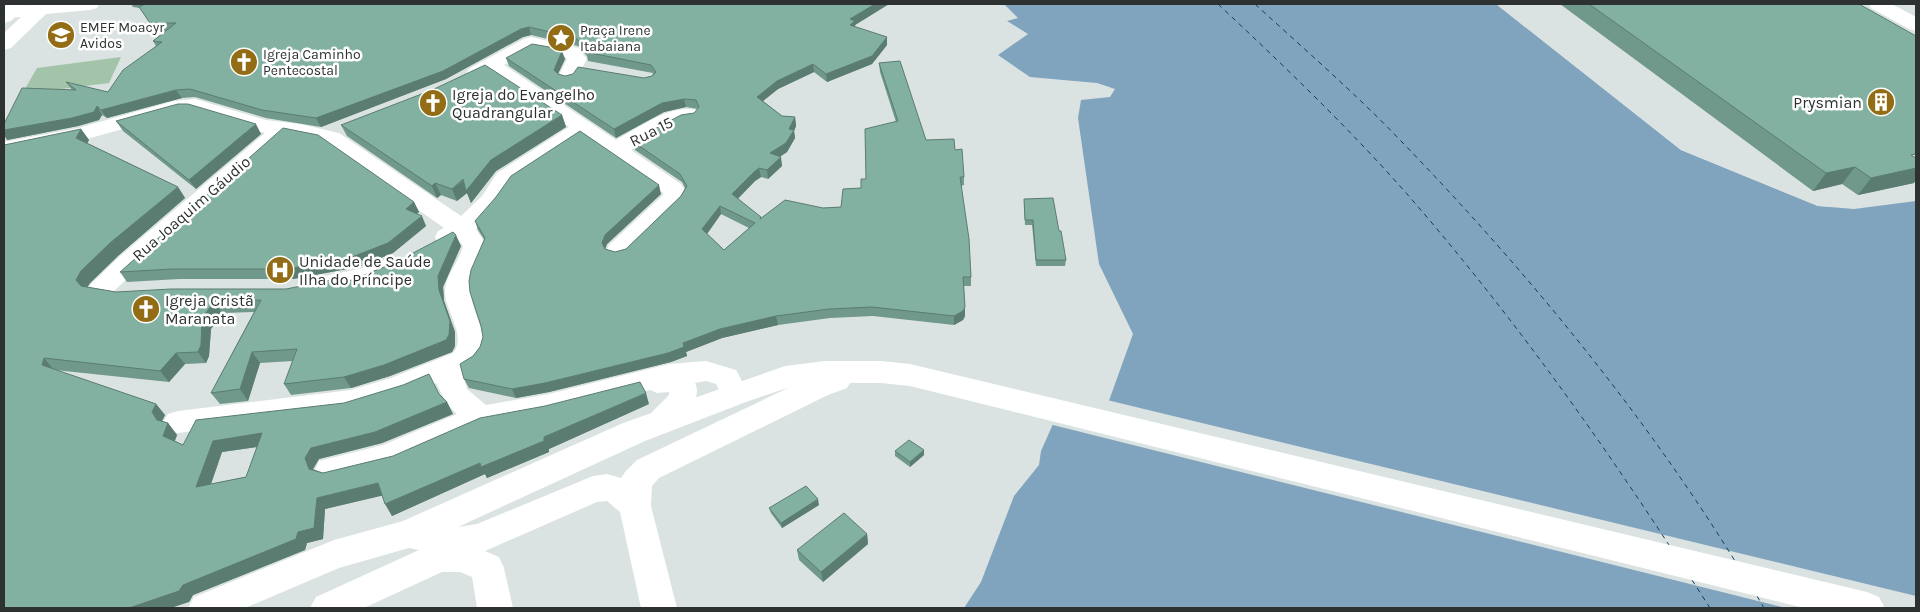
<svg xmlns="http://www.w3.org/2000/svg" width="1920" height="612" font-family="Karla,sans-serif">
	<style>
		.green { fill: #a4c4aa }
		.water { fill: #81a4be }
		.pier { fill: #dae2e2 }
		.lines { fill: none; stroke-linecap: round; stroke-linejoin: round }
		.ferry { stroke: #133d59; stroke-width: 1; stroke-dasharray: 5 4.5; stroke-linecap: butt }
		.street { fill: #fff; fill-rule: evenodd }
		.secondary { fill: #fff; fill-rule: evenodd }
		.primary { fill: #fff; fill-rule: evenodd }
		.wall { fill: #70988b; fill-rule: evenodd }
		.shaded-wall { fill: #5b7c71 }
		.building { fill: #82b1a2; stroke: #5b7c71; fill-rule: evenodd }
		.labels { text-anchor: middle; stroke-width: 5; stroke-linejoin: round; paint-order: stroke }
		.far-poi-label { font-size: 14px; fill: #2d3131; stroke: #fff; text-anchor: start }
		.poi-label { font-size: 16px; fill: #2d3131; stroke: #fff; text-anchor: start }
		.street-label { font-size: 16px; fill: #2d3131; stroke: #fff }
	</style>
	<rect width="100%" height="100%" fill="#dae2e2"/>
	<polygon class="green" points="121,57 109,83 22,94 37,68"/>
	<polygon class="water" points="1004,4 1496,4 1681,150 1818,206 1854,209 1916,201 1916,608 964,608 981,582 1014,496 1039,465 1041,451 1057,415 1106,409 1133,334 1099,264 1078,118 1081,100 1110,97 1115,89 1097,83 1030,77 998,55 1028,34 1007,21 1018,18"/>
	<g class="pier">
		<polygon points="1496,4 1500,4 1682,147 1819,203 1832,205 1836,207 1818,206 1681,150"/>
		<polygon points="1107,400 1916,596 1916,608 1786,608 1049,424 1056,412 1104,407"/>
	</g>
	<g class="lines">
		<g class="ferry">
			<path d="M1218 4C1283 65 1348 127 1407 194 1503 304 1589 423 1669 545"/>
			<path d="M1255 4C1304 49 1355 93 1401 141 1524 268 1642 411 1735 561"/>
			<polyline points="1692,580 1710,608"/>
			<polyline points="1757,596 1764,608"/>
		</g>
		<g class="street">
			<polygon points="40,4 99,4 97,8 90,10 46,14 11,48 4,50 4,33 21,17 4,18 4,8"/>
			<polygon points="1869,4 1892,4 1916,17 1916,31 1909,29 1871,8"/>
			<path d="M531 37 578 48 587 59 575 81 568 83 561 81 558 77 567 59 564 56 534 50 504 65 616 140C639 128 669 104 696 110L699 115 696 120 682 122 631 150 681 184 687 194 682 203 627 257 618 259 609 257 606 251 609 245 663 195V193L583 137 513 183 498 206 476 229 487 246C484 262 471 274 471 290 470 321 508 352 462 372L467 389 486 405 549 394 669 364 706 361 736 370 749 394 745 402 735 405 725 402 716 384 706 381 695 383C704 399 680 429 663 431 660 431 655 429 652 428L647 420 652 412 669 395V392L657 393 650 390 549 416 485 428 399 465 330 482 319 479 315 470 319 461 383 445 457 414 447 404 436 383 409 395 351 412 178 433 168 430 163 422 168 414 178 411 351 390 391 378 453 353C467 337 446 311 445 294 444 276 459 263 463 246L459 241 447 245 438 243 435 237 438 231 444 228 324 143 288 136 138 268 109 296 100 299 91 296 87 290 91 284 120 256 265 133 194 111 183 112 80 141 4 156V142L78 128 174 101 195 99 266 120 300 124 339 133 461 216 482 196 497 173 569 127 489 74 477 78 470 76 467 72 470 68 524 39Z"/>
			<path d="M388 259 397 262 401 268C391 284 329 292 309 296L300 293 296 287 300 281 359 269Z"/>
		</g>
		<path class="secondary" d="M825 361H881L910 364 1867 592 1879 597 1885 608H1804L910 386 881 383H850L847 388 828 395 659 478 652 486 651 506 677 608H641L620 512 607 501 597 502 485 551 499 557 504 568 513 608H477L472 577 460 572H442L364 608H310L316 597 419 550 409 548 339 568 245 608H188L194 597 334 540 403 521 623 423 785 366ZM790 387 637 460 625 472 621 478 607 474 593 476 477 524 458 527 645 441 746 402Z"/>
		<polygon class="primary" points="7,4 29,4 11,21 4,23 4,7"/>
	</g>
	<g class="wall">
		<path d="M131 4H889L855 25V27L887 45 872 64 827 82 814 72 778 89 763 101 782 116 795 117 796 126 794 131 795 138 787 152 780 157 782 166 768 179 761 177 755 181 738 199 761 218 823 208 841 207 861 188 896 122 880 72 879 63 926 140 955 150 964 177V185L961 186 971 277V286H964L965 316 963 320 954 325 873 316 830 318 778 325 722 338 686 352 687 356 671 362 549 392 516 398 469 388 464 379 473 356 480 347 483 337 484 239 478 230 475 221 661 194 607 244 605 249 615 252 626 249 681 196 685 188 682 182 635 150 632 141 694 113 698 109 686 107 664 112 616 138 509 66 506 58 565 59 558 74 565 76 644 78 652 76 653 73 588 61 587 56 578 46 531 35 523 37 446 79 321 127 266 118 195 97 182 98 107 118 102 115 99 120 78 126 7 140 72 90 66 82 108 92 156 46 153 41 166 31H155L140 8 133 7ZM721 214 749 228 724 250 707 234Z"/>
		<polygon points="1560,4 1859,4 1914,183 1858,195 1842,184 1813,191"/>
		<polygon points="562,115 566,127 496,171 471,203 467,193 457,201 441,195 437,198 347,136 341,125"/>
		<polygon points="116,121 261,134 196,189 123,131"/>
		<path d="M81 129 89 140 87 143 178 187 185 198 119 255 90 283 87 287 116 292 286 289 344 283 461 246 443 287 444 301 455 332V346L452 352 390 376 351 388 291 395 284 384 293 361 260 363 248 401 220 404 211 393 254 312 222 313 211 329 209 356 206 363 185 364 169 382 55 370 156 404 165 415 162 421 168 423 177 435 175 441 183 445 439 394 447 402 453 414 382 443 319 459 313 469 323 473 649 404 549 449V452L487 478 485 474 392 516 382 495 325 509 323 539 307 543 305 550 193 595 189 602 4 608ZM257 447 246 477 211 484 222 452Z"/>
		<polygon points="1024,199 1059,231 1066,260 1065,266 1036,266 1032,225 1025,225"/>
		<polygon points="414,202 419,212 417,214 426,226 393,253 358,267 293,279 179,279 127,282 120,272"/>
		<polygon points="895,451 924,455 910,467 895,456"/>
		<polygon points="819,505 782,528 771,513 769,508"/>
		<polygon points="867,534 868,544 823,582 799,560 797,550"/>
	</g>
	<g class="shaded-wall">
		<polygon points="875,4 889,4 855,25 856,29 850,33 850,19"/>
		<polygon points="529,27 531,35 523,37 446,79 321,127 316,118 521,29"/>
		<polygon points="887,37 887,45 872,64 827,82 826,74"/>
		<polygon points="562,51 565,59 556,78 554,70"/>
		<polygon points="813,64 814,72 778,89 758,105 757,97 777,81"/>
		<polygon points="176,90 182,98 107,118 101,110"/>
		<polygon points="684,99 686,107 664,112 616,138 614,129 662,103"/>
		<polygon points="97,106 102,115 99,120 78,126 7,140 4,135 4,130"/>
		<polygon points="562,115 566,127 496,171 471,203 467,193 457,201 452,189 491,160"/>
		<polygon points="795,117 796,126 794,131 795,138 787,152 771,162 770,153 789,129"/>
		<polygon points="256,124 261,134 196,189 189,180"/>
		<polygon points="81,129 89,140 84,149 76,138"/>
		<polygon points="781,157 782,166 768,179 767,170"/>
		<polygon points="1855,167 1842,184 1813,191 1826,173"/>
		<polygon points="759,168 761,177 755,181 733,203 732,194 754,172"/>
		<polygon points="1916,168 1916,180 1914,183 1858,195 1871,178"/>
		<polygon points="435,183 441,195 437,198 432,186"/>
		<polygon points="659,185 661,194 607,244 604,252 602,243 605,235"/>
		<polygon points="178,187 185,198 119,255 90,283 85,291 76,280 81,271 110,243"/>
		<polygon points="414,202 419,212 411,218 406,209"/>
		<polygon points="720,206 721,214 704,238 702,229"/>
		<polygon points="422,216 426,226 393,253 358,267 293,279 287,269"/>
		<polygon points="456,235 461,246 443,287 444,301 455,332 455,346 452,352 390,376 351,388 344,377 439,290 438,276"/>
		<polygon points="214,302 222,313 211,329 209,356 206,363 198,352 202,318"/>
		<polygon points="965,307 965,316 963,320 954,325 954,316"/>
		<polygon points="776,316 778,325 722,338 686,352 687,356 671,362 549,392 516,398 512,389 683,343 720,329"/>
		<polygon points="252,352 260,363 248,401 240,389"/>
		<polygon points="176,353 185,364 169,382 160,371"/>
		<polygon points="44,358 54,370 42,365"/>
		<polygon points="646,393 649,404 549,449 549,452 487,478 485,474 392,516 385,504 480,463 544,437"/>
		<polygon points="447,402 453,414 382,443 319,459 313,469 317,480 309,469 305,458 311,448"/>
		<polygon points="156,404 165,415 161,423 168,423 177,435 172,447 163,436 157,420 152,412"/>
		<polygon points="262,433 270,445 222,452 206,498 196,487 213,441"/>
		<polygon points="924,450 924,455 910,467 910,462"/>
		<polygon points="378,483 385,495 325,509 323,539 307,543 305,550 193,595 189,602 171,608 129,608 183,585 298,532 317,498"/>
		<polygon points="818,499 819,505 782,528 781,523"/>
		<polygon points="867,534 868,544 823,582 821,572"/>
	</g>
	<g class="building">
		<path d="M145 4H875L850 19 855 21 850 25 887 37 872 56 826 74 813 64 777 81 757 97 782 116 795 117 789 129 794 130 786 143 770 153 781 157 767 170 759 168 754 172 732 194 761 217 760 219 785 200 823 208 841 207 843 189 861 188V179H866L865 129 898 121 879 63 900 61 926 140 954 139 955 150 962 149 964 177H960L969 239 971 277H963L965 307 963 311 954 316 872 307 829 309 776 316 720 329 683 343 684 347 668 353 545 383 512 389 464 379 460 364 473 356 480 347 483 337 481 326 470 292 469 281 471 270 485 238 475 221 496 197 511 176 580 131 659 185 605 235 602 243 605 249 615 252 626 249 681 196 687 186 680 174 632 141 681 115 694 113 699 107 696 100 684 99 662 103 614 129 506 58 532 44 561 49 562 51 554 70 558 74 565 76 573 74 578 67 644 78 652 76 656 72 651 65 586 52V49L576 38 529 27 521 29 443 71 316 118 262 110 190 89 176 90 101 110 97 106 94 112 72 118 4 130V124L22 88 76 90 66 82 108 92 123 70 162 42 153 41 176 23H150L139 7ZM720 206 755 223 724 250 702 229Z"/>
		<polygon points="1589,4 1859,4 1916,36 1916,154 1911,155 1916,158 1916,168 1871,178 1855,167 1826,173"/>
		<polygon points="485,65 562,115 491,160 466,191 463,179 452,189 435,183 432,186 341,125 432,90"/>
		<polygon points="178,104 188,104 256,124 189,180 116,121"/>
		<polygon points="283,128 318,135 414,202 406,209 422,216 388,243 352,257 287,269 172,269 120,272"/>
		<path d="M81 129 76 138 178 187 110 243 81 271 76 280 81 286 116 292 171 289H286L341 278 344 283 394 263 453 232 456 235 438 276 439 290 450 321 449 335 446 340 384 365 344 377 284 384 297 349 252 352 240 389 211 393 261 300 214 302 202 318 201 345 198 352 176 353 160 371 44 358 42 365 156 404 152 412 157 420 168 423 163 436 183 445 196 420 344 403 403 385 429 374 439 394 447 402 375 432 311 448 305 458 309 469 323 473 393 456 480 418 545 406 640 382 646 393 544 437V441L481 467 480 463 385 504 378 483 317 498 314 528 298 532 296 539 183 585 179 591 135 606 129 608H4V145ZM262 433 246 477 196 487 213 441Z"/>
		<polygon points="1053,198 1059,231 1061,231 1066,260 1036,260 1033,220 1025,220 1024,199"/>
		<polygon points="909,440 924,450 910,462 895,451"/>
		<polygon points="806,486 818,499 781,523 769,508"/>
		<polygon points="844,513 867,534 821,572 797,550"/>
	</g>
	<defs>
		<symbol id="school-disc" viewBox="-11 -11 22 22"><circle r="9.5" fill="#936d15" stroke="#fff"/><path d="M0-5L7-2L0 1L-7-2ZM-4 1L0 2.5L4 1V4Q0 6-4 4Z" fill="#fff"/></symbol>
		<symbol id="sight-disc" viewBox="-11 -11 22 22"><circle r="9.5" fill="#936d15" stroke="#fff"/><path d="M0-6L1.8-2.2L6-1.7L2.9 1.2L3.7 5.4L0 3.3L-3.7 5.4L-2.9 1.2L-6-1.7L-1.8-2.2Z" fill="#fff"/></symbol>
		<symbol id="church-disc" viewBox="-11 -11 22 22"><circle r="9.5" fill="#936d15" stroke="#fff"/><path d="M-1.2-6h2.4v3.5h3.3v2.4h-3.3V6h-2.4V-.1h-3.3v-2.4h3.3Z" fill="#fff"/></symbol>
		<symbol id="building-disc" viewBox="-11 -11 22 22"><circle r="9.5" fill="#936d15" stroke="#fff"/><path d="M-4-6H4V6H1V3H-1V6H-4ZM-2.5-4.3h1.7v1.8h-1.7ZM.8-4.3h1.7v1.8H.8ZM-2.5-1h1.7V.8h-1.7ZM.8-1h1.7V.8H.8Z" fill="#fff"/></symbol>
		<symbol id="hospital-disc" viewBox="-11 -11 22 22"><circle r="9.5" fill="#936d15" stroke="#fff"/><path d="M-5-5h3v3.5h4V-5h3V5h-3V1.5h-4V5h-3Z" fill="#fff"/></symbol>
	</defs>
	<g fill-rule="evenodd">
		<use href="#school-disc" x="45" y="19" width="32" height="32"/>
		<use href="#sight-disc" x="545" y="22" width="32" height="32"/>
		<use href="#church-disc" x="228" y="46" width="32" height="32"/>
		<use href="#building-disc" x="1865" y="86" width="32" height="32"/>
		<use href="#church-disc" x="417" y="87" width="32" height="32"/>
		<use href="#hospital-disc" x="264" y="254" width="32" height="32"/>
		<use href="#church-disc" x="130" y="293" width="32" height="32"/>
	</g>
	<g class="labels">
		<g class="far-poi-label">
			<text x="80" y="32">EMEF Moacyr<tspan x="80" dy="16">Avidos</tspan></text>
			<text x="580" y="35">Praça Irene<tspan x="580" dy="16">Itabaiana</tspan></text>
			<text x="263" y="59">Igreja Caminho<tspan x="263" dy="16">Pentecostal</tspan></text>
		</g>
		<g class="poi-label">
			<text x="452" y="100">Igreja do Evangelho<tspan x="452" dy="18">Quadrangular</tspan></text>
			<text x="1862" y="108" text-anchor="end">Prysmian</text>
			<text x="299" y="267">Unidade de Saúde<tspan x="299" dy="18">Ilha do Príncipe</tspan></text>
			<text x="165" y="306">Igreja Cristã<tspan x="165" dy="18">Maranata</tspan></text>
		</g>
		<g class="street-label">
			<text transform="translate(651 131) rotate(-27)" y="6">Rua 15</text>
			<text transform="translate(191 208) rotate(-41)" y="6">Rua Joaquim Gáudio</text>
		</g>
	</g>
	<rect width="1920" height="612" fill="none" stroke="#2d3131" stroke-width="10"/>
</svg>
